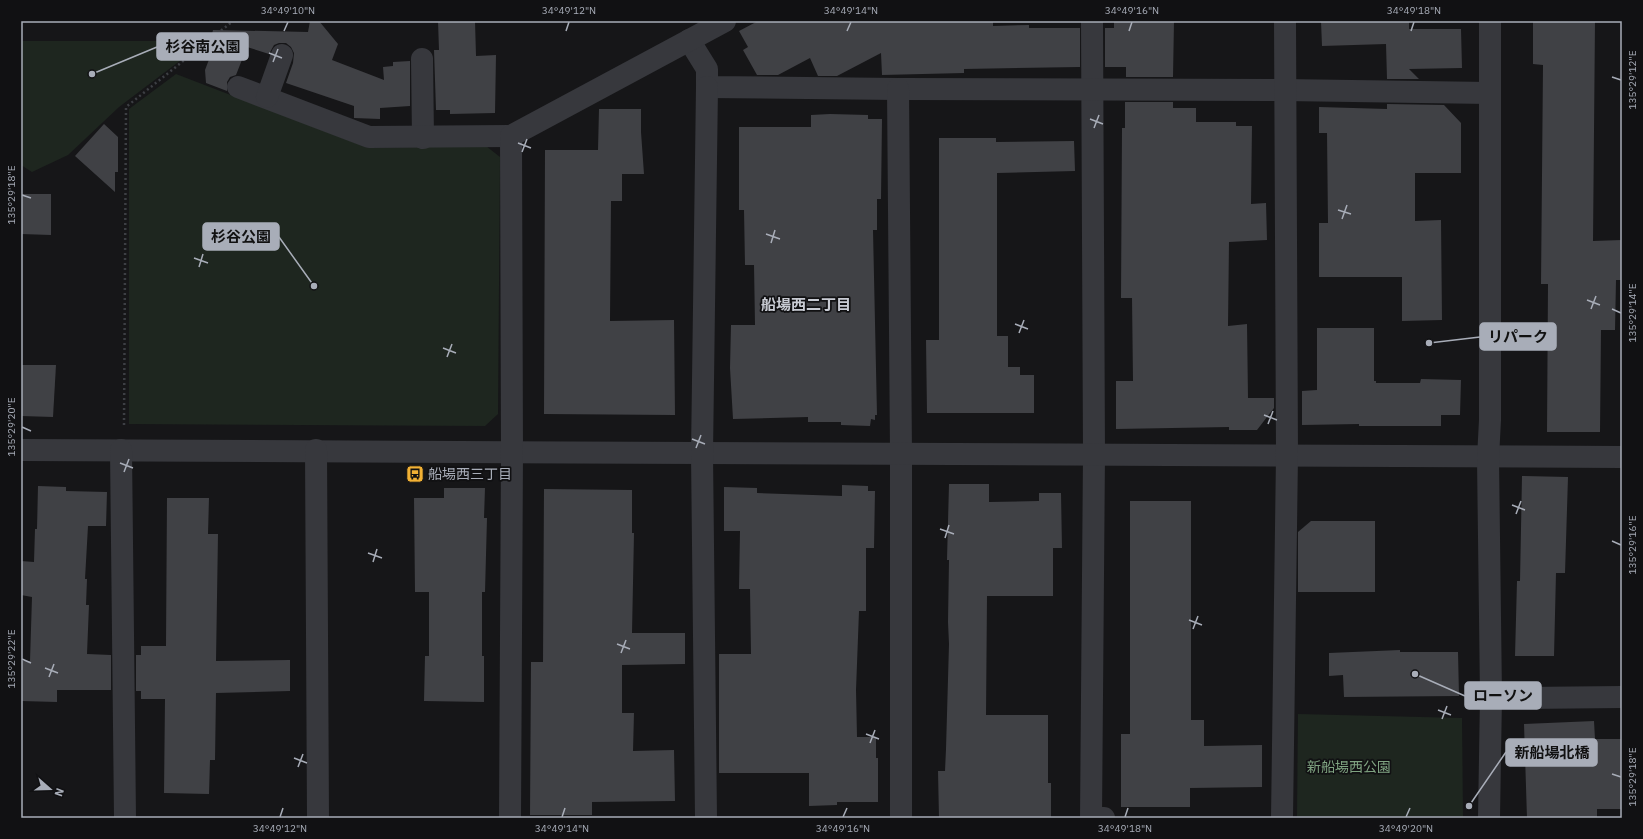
<svg xmlns="http://www.w3.org/2000/svg" width="1643" height="839" font-family="'IBM Plex Sans','Noto Sans JP',sans-serif">
	<style>
		.green { fill: #1e261f }
		.building { fill: #404145 }
		.lines { fill: none; stroke-linecap: round; stroke-linejoin: round }
		.path { stroke: #3d3f44; stroke-width: 2.5; stroke-dasharray: 2 3; stroke-linecap: butt }
		.minor { stroke: #37383d; stroke-width: 22 }
		.ticks { fill: none; stroke: #a8adb8; stroke-width: 1.5 }
		.labels { text-anchor: middle; stroke-width: 3.5; stroke-linejoin: round; paint-order: stroke }
		.poi-label { font-size: 14px; fill: #a8adb8; stroke: #111113; text-anchor: start }
		.park-label { font-size: 14px; fill: #7fa381; stroke: #111113 }
		.neighbourhood-label { font-size: 15px; font-weight: bold; fill: #c9ccd4; stroke: #111113 }
		.leader { fill: none; stroke: #a8adb8; stroke-width: 1.5 }
		.callout-dot { fill: #a8adb8; stroke: #111113; stroke-width: 1.5 }
		.callout { fill: #a8adb8; stroke: #a8adb8; stroke-width: 1.5 }
		.callout-label { font-size: 15px; text-anchor: middle; font-weight: bold; fill: #111 }
		.neatline { fill: none; stroke: #a8adb8; stroke-width: 1.5 }
		.ticks-label { font-size: 10px; text-anchor: middle; fill: #a8adb8 }
	</style>
	<rect width="100%" height="100%" fill="#161618"/>
	<g class="green">
		<polygon points="21,41 206,41 119,107 68,155 32,172 21,165"/>
		<polygon points="176,74 368,148 486,146 500,157 498,414 485,426 129,424 129,109"/>
		<polygon points="1298,714 1462,718 1463,818 1297,818"/>
	</g>
	<g class="building">
		<polygon points="310,21 319,21 338,44 332,60 384,80 383,67 393,66 393,62 410,61 410,106 380,108 380,119 354,118 354,106 286,83 293,63 294,53 291,47 286,43 279,43 274,45 269,54 247,47 236,75 230,77 227,82 227,91 206,83 205,70 218,36 212,34 213,30 308,32"/>
		<polygon points="438,21 475,21 476,56 496,55 495,113 450,114 450,110 436,110 434,50 439,50"/>
		<polygon points="758,21 993,21 993,26 1029,25 1029,28 1080,28 1080,67 964,69 964,73 882,75 881,53 837,76 818,76 810,58 778,75 757,75 743,50 748,47 739,31"/>
		<polygon points="1114,21 1174,21 1173,77 1126,77 1126,67 1105,67 1105,28 1114,28"/>
		<polygon points="1321,21 1409,21 1409,29 1461,29 1462,68 1409,69 1419,79 1387,79 1386,44 1322,46"/>
		<polygon points="1533,21 1595,21 1593,241 1622,240 1622,280 1616,280 1615,330 1601,330 1600,432 1547,432 1548,284 1541,284 1543,65 1533,64"/>
		<polygon points="1125,102 1173,102 1173,108 1196,108 1196,122 1236,122 1236,126 1252,126 1251,204 1266,203 1267,240 1229,242 1228,326 1247,324 1248,398 1274,398 1274,408 1257,430 1229,430 1229,427 1116,429 1116,381 1133,381 1132,298 1121,298 1122,128 1125,128"/>
		<polygon points="1387,104 1444,105 1461,123 1461,173 1415,173 1415,221 1441,220 1442,320 1402,321 1402,277 1319,277 1319,223 1328,223 1327,133 1319,133 1319,107 1387,109"/>
		<polygon points="599,109 641,109 641,132 644,174 622,174 622,201 611,201 610,321 674,320 675,415 544,414 545,150 598,150"/>
		<polygon points="830,114 868,115 868,119 882,119 881,199 877,199 877,230 873,230 877,415 875,415 875,420 871,419 870,426 841,425 841,422 808,422 808,417 733,419 730,368 731,325 755,325 754,265 745,265 744,210 739,210 739,127 811,127 811,115"/>
		<polygon points="104,124 118,137 118,172 115,172 115,192 75,156"/>
		<polygon points="939,138 996,138 996,142 1074,141 1075,171 997,173 997,336 1008,336 1008,367 1020,367 1020,375 1034,375 1034,413 927,413 926,340 939,340"/>
		<polygon points="21,194 51,194 51,235 21,234"/>
		<polygon points="1317,328 1374,328 1374,381 1376,381 1376,383 1420,383 1421,379 1461,380 1460,415 1441,415 1441,426 1359,426 1359,424 1302,425 1302,391 1317,390"/>
		<polygon points="21,365 56,365 53,417 21,416"/>
		<polygon points="1522,476 1568,477 1565,573 1556,573 1554,656 1515,656 1517,581 1520,581"/>
		<polygon points="949,484 989,484 989,502 1039,501 1039,493 1061,493 1062,548 1053,548 1053,596 987,596 986,715 1048,715 1048,783 1051,783 1051,818 939,818 938,771 945,771 946,749 949,644 948,622 949,560 947,560"/>
		<polygon points="842,485 868,486 868,491 875,491 874,548 866,548 866,611 859,611 856,690 857,737 876,737 876,758 878,758 878,802 837,802 837,805 809,806 809,773 719,773 719,654 751,654 750,589 739,589 740,531 724,531 724,487 757,488 757,493 842,496"/>
		<polygon points="38,486 66,487 66,491 107,492 106,526 88,526 85,579 87,579 86,605 89,605 87,654 111,655 111,690 57,690 57,702 21,701 21,661 30,661 32,597 21,595 21,561 34,562 35,529 37,529"/>
		<polygon points="444,488 485,488 484,518 487,518 485,592 482,592 482,656 484,656 484,702 424,701 425,656 429,656 429,592 415,592 414,498 444,498"/>
		<polygon points="544,489 632,490 632,533 634,533 632,633 685,633 685,664 622,665 622,713 634,713 633,751 674,750 675,801 592,802 592,815 530,815 531,662 543,662"/>
		<polygon points="167,498 209,498 208,534 218,534 216,661 290,660 290,691 216,693 215,760 210,760 209,794 164,793 165,699 141,699 141,691 136,691 136,655 141,655 141,646 166,646"/>
		<polygon points="1130,501 1191,501 1191,720 1204,720 1204,746 1262,745 1262,787 1190,788 1190,807 1121,807 1121,734 1130,734"/>
		<polygon points="1311,521 1375,521 1375,592 1298,592 1298,532"/>
		<polygon points="1400,650 1400,652 1458,652 1459,696 1344,697 1343,675 1329,676 1329,653"/>
		<polygon points="1594,721 1595,739 1622,739 1622,809 1597,809 1597,818 1527,818 1524,724"/>
	</g>
	<g class="lines">
		<polyline class="path" points="124,425 126,107 233,21"/>
		<g class="minor">
			<polyline points="1092,21 1094,454 1091,818 1104,818"/>
			<polyline points="689,40 707,69 707,87 898,89 1284,90 1489,93"/>
			<polyline points="422,59 423,138"/>
			<polyline points="238,87 369,137 511,136"/>
			<polyline points="898,89 901,453 901,818"/>
			<polyline points="267,97 282,55"/>
			<polyline points="21,450 1622,457"/>
			<polyline points="121,450 125,818"/>
			<polyline points="316,450 318,818"/>
			<polyline points="1491,696 1517,698 1622,697"/>
			<polyline points="510,818 512,453 511,136 725,21"/>
			<polyline points="706,818 702,454 707,87"/>
			<polyline points="1282,818 1287,455 1285,21"/>
			<polyline points="1489,818 1491,696 1488,458 1490,420 1490,21"/>
		</g>
	</g>
	<path class="ticks" d="M284 31 288 22M566 31 569 22M847 31 851 22M1129 31 1132 22M1411 31 1414 22M269 53 282 58M273 62 278 49M1612 77 1621 80M1090 119 1103 124M1094 128 1099 115M518 143 531 148M522 152 527 139M22 195 31 198M1338 210 1351 214M1342 219 1347 205M766 234 780 239M771 243 775 230M194 258 208 263M199 267 203 254M1587 300 1600 305M1591 309 1596 296M1612 309 1621 313M1015 324 1028 329M1019 333 1024 320M443 348 456 353M447 357 452 344M1264 415 1277 420M1268 424 1273 411M22 427 31 431M692 439 705 444M696 448 701 435M120 463 133 468M124 472 129 459M1512 505 1525 510M1516 514 1521 501M940 529 954 534M945 538 949 525M1612 541 1621 545M368 553 382 558M373 562 377 549M1189 620 1202 625M1193 629 1198 616M617 644 630 649M621 653 626 640M22 659 31 663M45 668 58 673M49 677 54 664M1438 710 1451 715M1442 719 1447 706M866 734 879 739M870 743 875 730M294 758 307 763M298 767 303 754M1612 774 1621 777M280 817 283 808M562 817 565 808M843 817 847 808M1125 817 1128 808M1406 817 1410 808"/>
	<defs>
		<symbol id="bus-square" viewBox="-11 -11 22 22"><rect x="-9" y="-9" width="18" height="18" rx="4" fill="#f2b134" stroke="#111113"/><path d="M-5-6H5V4H4V6H2V4H-2V6H-4V4H-5ZM-3.5-4V0h7V-4ZM-3.5 1.2v1.5H-2V1.2ZM2 1.2v1.5H3.5V1.2Z" fill="#111"/></symbol>
	</defs>
	<g fill-rule="evenodd">
		<use href="#bus-square" x="405" y="464" width="20" height="20"/>
	</g>
	<g class="labels">
		<g class="poi-label">
			<text x="428" y="479">船場西三丁目</text>
		</g>
		<g class="park-label">
			<text x="1349" y="772">新船場西公園</text>
		</g>
		<g class="neighbourhood-label">
			<text x="806" y="310">船場西二丁目</text>
		</g>
	</g>
	<path class="leader" d="M92 74L157 47M314 286L279 237M1429 343L1480 337M1415 674L1465 696M1469 806L1506 752"/>
	<g class="callout-dot">
		<circle cx="92" cy="74" r="4"/>
		<circle cx="314" cy="286" r="4"/>
		<circle cx="1429" cy="343" r="4"/>
		<circle cx="1415" cy="674" r="4"/>
		<circle cx="1469" cy="806" r="4"/>
	</g>
	<g class="callout">
		<rect x="157" y="33" width="91" height="27" rx="4"/>
		<rect x="203" y="223" width="76" height="27" rx="4"/>
		<rect x="1480" y="323" width="76" height="27" rx="4"/>
		<rect x="1465" y="682" width="76" height="27" rx="4"/>
		<rect x="1506" y="739" width="91" height="27" rx="4"/>
	</g>
	<g class="callout-label">
		<text x="203" y="52">杉谷南公園</text>
		<text x="241" y="242">杉谷公園</text>
		<text x="1518" y="342">リパーク</text>
		<text x="1503" y="701">ローソン</text>
		<text x="1552" y="758">新船場北橋</text>
	</g>
	<rect width="1643" height="839" fill="none" stroke="#111113" stroke-width="44"/>
	<g transform="translate(50 789) rotate(110)" stroke="#111113" stroke-width="3" paint-order="stroke">
	<path d="M0-3L7 15L0 10L-7 15Z" fill="#a8adb8"/>
	<text y="-6" font-size="11" font-weight="bold" text-anchor="middle" fill="#a8adb8">N</text>
	</g>
	<rect x="22" y="22" width="1599" height="795" class="neatline"/>
	<g class="ticks-label">
		<text x="288" y="14">34°49'10"N</text>
		<text x="569" y="14">34°49'12"N</text>
		<text x="851" y="14">34°49'14"N</text>
		<text x="1132" y="14">34°49'16"N</text>
		<text x="1414" y="14">34°49'18"N</text>
		<text transform="translate(1632 80) rotate(-90)" y="4">135°29'12"E</text>
		<text transform="translate(11 195) rotate(-90)" y="4">135°29'18"E</text>
		<text transform="translate(1632 313) rotate(-90)" y="4">135°29'14"E</text>
		<text transform="translate(11 427) rotate(-90)" y="4">135°29'20"E</text>
		<text transform="translate(1632 545) rotate(-90)" y="4">135°29'16"E</text>
		<text transform="translate(11 659) rotate(-90)" y="4">135°29'22"E</text>
		<text transform="translate(1632 777) rotate(-90)" y="4">135°29'18"E</text>
		<text x="280" y="832">34°49'12"N</text>
		<text x="562" y="832">34°49'14"N</text>
		<text x="843" y="832">34°49'16"N</text>
		<text x="1125" y="832">34°49'18"N</text>
		<text x="1406" y="832">34°49'20"N</text>
	</g>
</svg>
